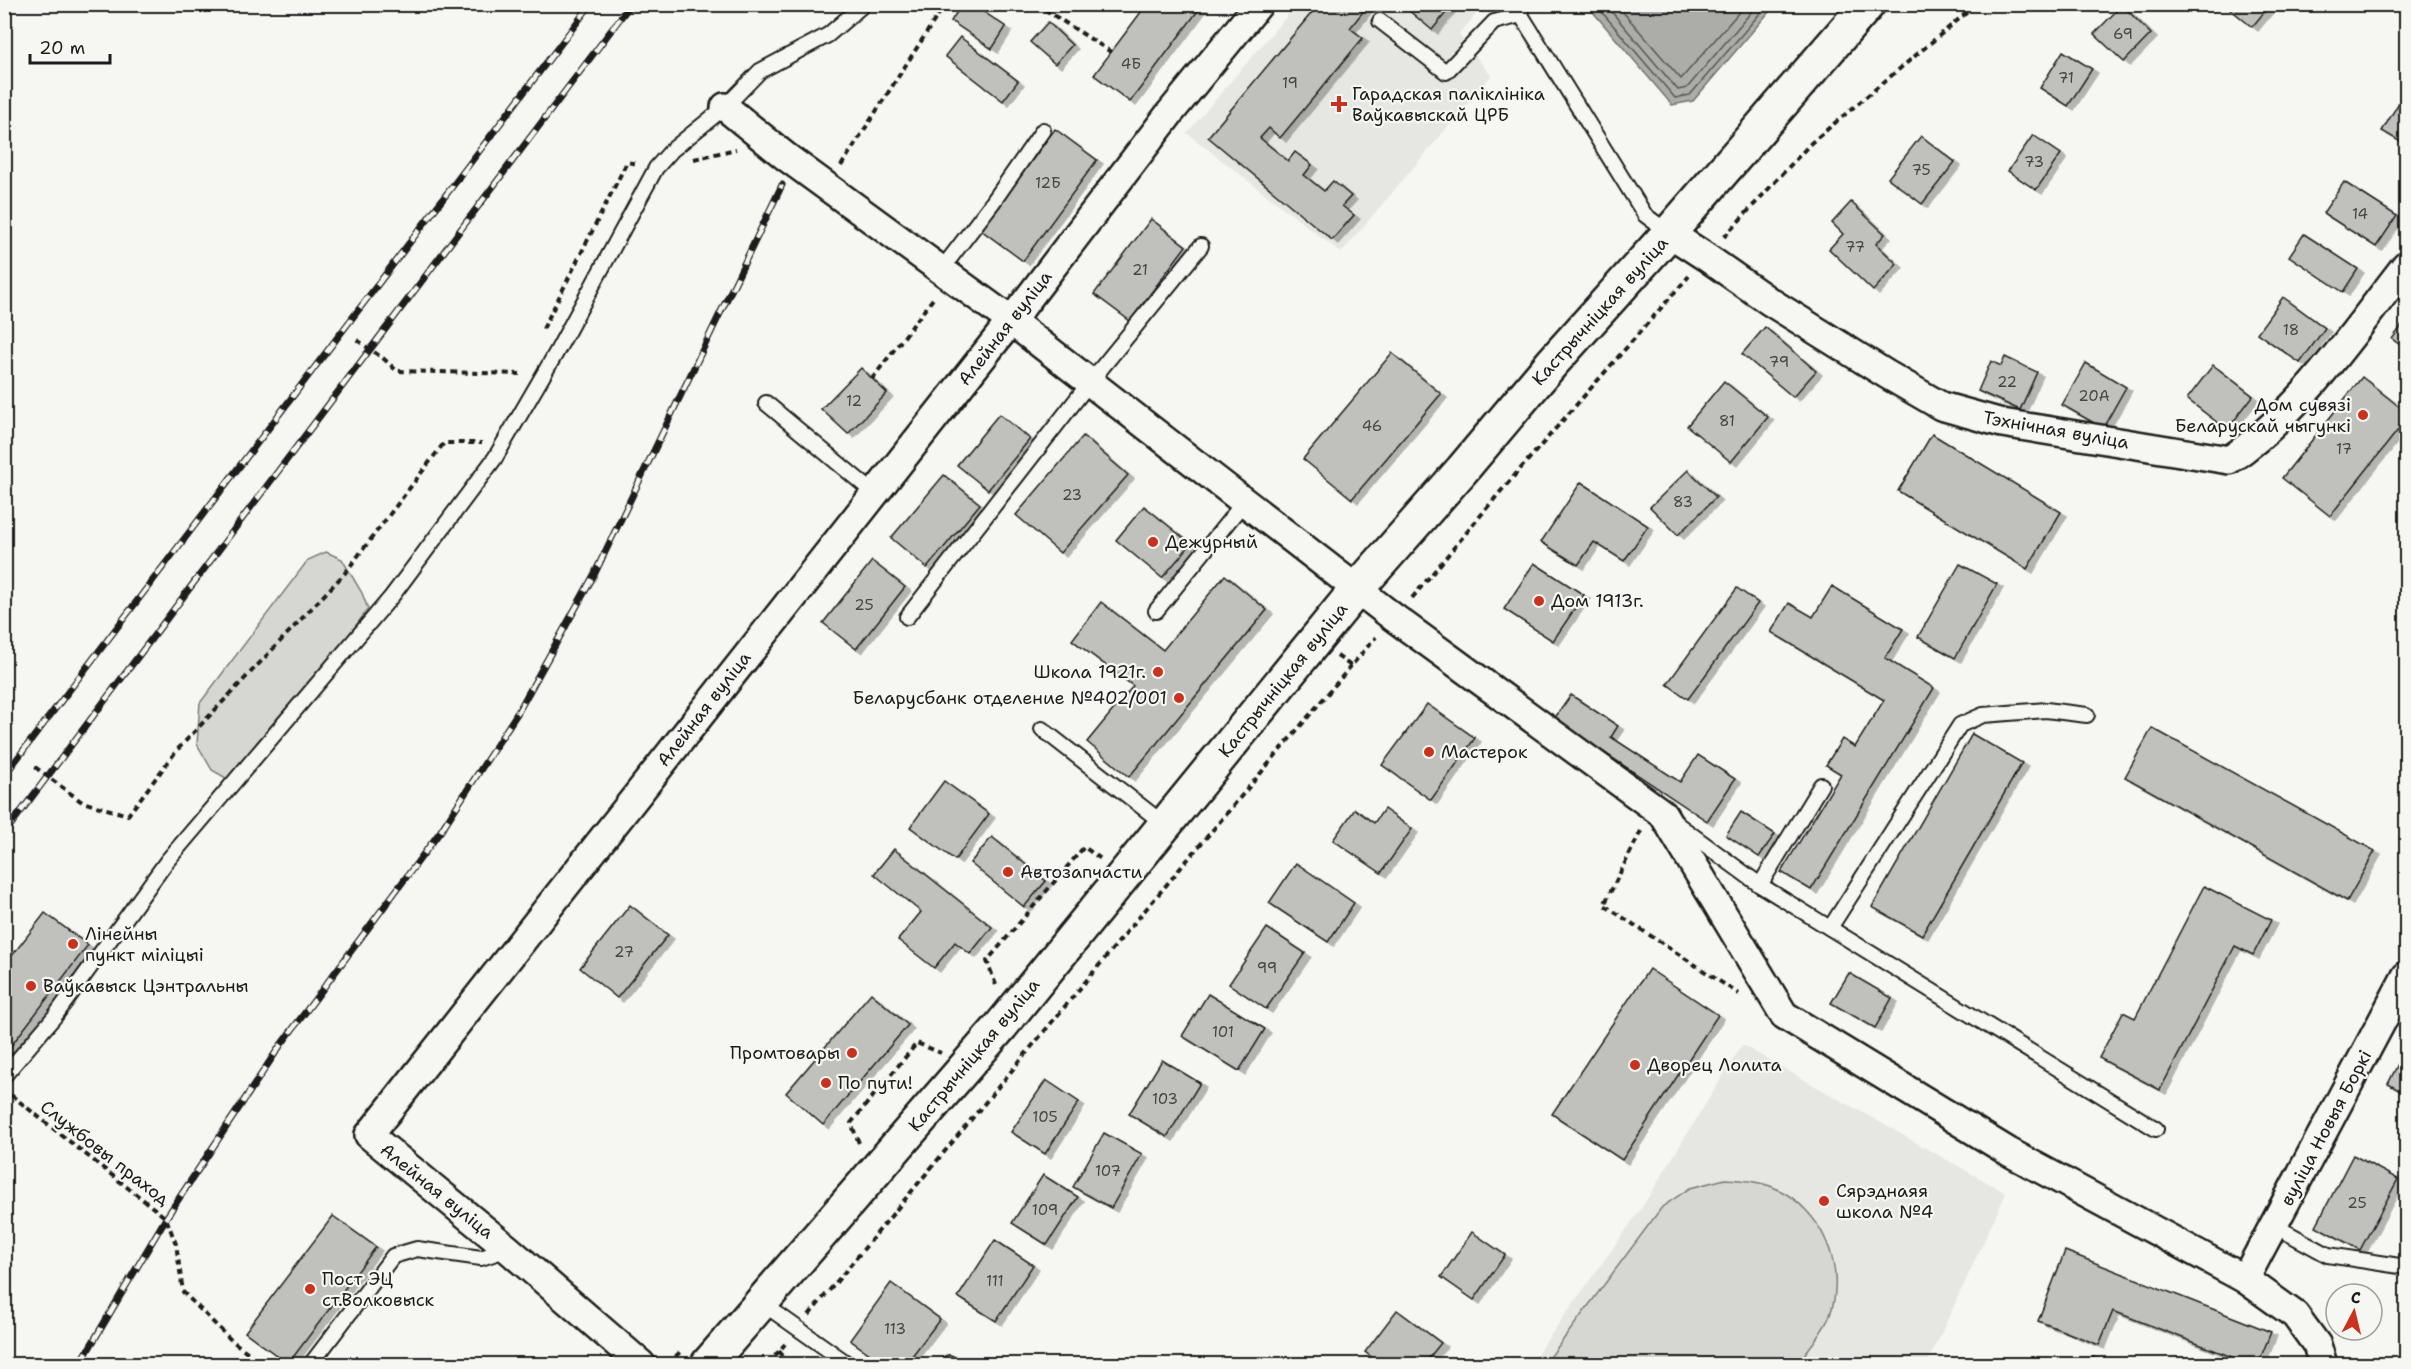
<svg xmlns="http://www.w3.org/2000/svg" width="2411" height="1369" font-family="'Shantell Sans',sans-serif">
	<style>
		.built { fill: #e6e6e2 }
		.green { fill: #d6d6d2; stroke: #797977; stroke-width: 1.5 }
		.water { fill: #acaca9; stroke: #727271; stroke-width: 1.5 }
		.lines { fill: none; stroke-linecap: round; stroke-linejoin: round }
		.shore { stroke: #565654; stroke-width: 1.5 }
		.building { fill: #c0c0bd; stroke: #1c1c1c; stroke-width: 1.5; filter: url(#shadow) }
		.lane-casing { stroke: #1c1c1c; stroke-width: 18 }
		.street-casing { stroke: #1c1c1c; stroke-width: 32 }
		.primary-casing { stroke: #1c1c1c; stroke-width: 38 }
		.path { stroke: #1c1c1c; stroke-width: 4; stroke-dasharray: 6 4.5; stroke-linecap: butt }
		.lane { stroke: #f6f6f2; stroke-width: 14 }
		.street { stroke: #f6f6f2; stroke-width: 27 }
		.primary { stroke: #f6f6f2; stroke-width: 33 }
		.rail-casing { stroke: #1c1c1c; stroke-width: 7 }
		.rail { stroke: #f6f6f2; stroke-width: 4.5; stroke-dasharray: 14; stroke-linecap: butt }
		.poi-dot { fill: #c8321e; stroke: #f6f6f2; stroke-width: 2 }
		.labels { text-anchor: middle; stroke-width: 4.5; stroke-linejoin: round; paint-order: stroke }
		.number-label { font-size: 15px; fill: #454544 }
		.poi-label { font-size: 18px; fill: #1c1c1c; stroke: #f6f6f2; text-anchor: start }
		.street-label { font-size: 18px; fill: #1c1c1c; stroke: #f6f6f2 }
	</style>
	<defs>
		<filter id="shadow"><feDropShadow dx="6" dy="4" stdDeviation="0" flood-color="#0004"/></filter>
	</defs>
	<rect width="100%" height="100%" fill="#f6f6f2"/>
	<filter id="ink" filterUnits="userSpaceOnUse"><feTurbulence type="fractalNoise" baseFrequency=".0167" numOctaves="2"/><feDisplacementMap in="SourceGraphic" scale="12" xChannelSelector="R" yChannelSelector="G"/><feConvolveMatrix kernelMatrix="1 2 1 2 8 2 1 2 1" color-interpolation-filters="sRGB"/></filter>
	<g filter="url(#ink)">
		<g class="built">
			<polygon points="1472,4 1479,11 1459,34 1491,76 1341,253 1187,133 1296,5"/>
			<polygon points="1742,1045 2006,1193 1927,1364 1530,1364 1641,1209"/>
		</g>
		<g class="green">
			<polygon points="326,552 342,559 362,593 368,609 248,776 231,781 212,770 197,744 200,703 308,560"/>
			<path d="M1725 1179C1742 1180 1759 1181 1775 1188 1822 1209 1847 1267 1830 1315 1823 1333 1808 1349 1797 1364H1545L1662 1207 1690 1188Z"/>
		</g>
		<polygon class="water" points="1587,5 1775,5 1693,101 1672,105"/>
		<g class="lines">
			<g class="shore">
				<polyline points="1595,4 1675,98 1690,95 1768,4"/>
				<polyline points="1605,4 1678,90 1687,88 1758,4"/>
				<polyline points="1616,4 1681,79 1746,4"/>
			</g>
		</g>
		<g class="building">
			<polygon points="962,4 972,4 1006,27 992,49 951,21"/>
			<polygon points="1147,4 1203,4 1130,102 1094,75"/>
			<polygon points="1319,4 1369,4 1350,28 1363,38 1280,138 1269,128 1260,138 1288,161 1295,152 1312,165 1304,175 1324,191 1333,181 1351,196 1342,206 1354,215 1332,240 1208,137"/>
			<polygon points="1401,4 1444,4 1449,9 1432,30"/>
			<polygon points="2224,4 2271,4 2252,27"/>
			<polygon points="2122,5 2151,34 2124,62 2094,34"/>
			<polygon points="1048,22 1072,45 1055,64 1030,42"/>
			<polygon points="960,37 1018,81 1003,101 945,56"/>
			<polygon points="2063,51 2092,69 2068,106 2040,88"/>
			<polygon points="2404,94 2406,95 2406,145 2382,131"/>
			<polygon points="1055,129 1097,160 1023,261 981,230"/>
			<polygon points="2033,135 2061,154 2036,190 2008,171"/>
			<polygon points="1921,136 1955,162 1922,204 1888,178"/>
			<polygon points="2344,182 2397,216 2376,247 2323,213"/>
			<polygon points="1851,202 1885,234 1876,244 1897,264 1873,291 1829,249 1843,234 1832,223"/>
			<polygon points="1151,219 1186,246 1130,321 1094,294"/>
			<polygon points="2304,234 2358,269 2343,292 2289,256"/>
			<polygon points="2283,297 2325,328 2300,363 2257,333"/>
			<polygon points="2406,320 2406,349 2392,339"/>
			<polygon points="1765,327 1816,371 1793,397 1742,354"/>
			<polygon points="1392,353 1441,394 1352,499 1303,459"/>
			<polygon points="2005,357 2037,372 2020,410 1978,391 1991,361 2001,366"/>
			<polygon points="2086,363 2126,387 2103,428 2062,405"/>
			<polygon points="2213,365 2253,396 2227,430 2187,399"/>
			<polygon points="861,368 887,393 848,434 821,409"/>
			<polygon points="2362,377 2406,412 2406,420 2330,516 2282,478"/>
			<polygon points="1724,381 1768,417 1731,462 1687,426"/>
			<polygon points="999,414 1030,439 988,490 957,465"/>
			<polygon points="1932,434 2061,512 2027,569 1898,491"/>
			<polygon points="1083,436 1128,475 1060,553 1016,515"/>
			<polygon points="1688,470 1716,497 1678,535 1650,507"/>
			<polygon points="944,475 980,504 927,568 891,538"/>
			<polygon points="1581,482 1648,526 1624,561 1594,542 1578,565 1541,542"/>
			<polygon points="1144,506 1191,544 1162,578 1116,540"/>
			<polygon points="872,561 905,587 856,649 823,623"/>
			<polygon points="1534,563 1584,595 1553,641 1504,609"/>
			<polygon points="1960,564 1997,584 1955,658 1918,637"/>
			<polygon points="1225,575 1267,610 1129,777 1087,742 1133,686 1072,640 1101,602 1163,650"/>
			<polygon points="1832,586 1903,629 1885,658 1934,688 1811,890 1781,872 1841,774 1826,765 1842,739 1855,747 1884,700 1771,632 1789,603 1813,617"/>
			<polygon points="1737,588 1758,603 1688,699 1667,684"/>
			<polygon points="1571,695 1618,726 1611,737 1680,782 1698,755 1735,779 1707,821 1554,719"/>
			<polygon points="1427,704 1475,738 1431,800 1382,765"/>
			<polygon points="2152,728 2375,851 2347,901 2125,777"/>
			<polygon points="1972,734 2022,763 1922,935 1872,907"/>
			<polygon points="944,781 989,814 955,860 910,827"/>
			<polygon points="1355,809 1374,823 1384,809 1412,829 1381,873 1333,840"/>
			<polygon points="1741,812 1775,834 1759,857 1726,835"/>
			<polygon points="992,837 1046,881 1024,907 970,863"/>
			<polygon points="894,849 992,927 970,954 955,942 934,968 898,940 921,912 874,874"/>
			<polygon points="1296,863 1354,903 1328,942 1269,903"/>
			<polygon points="2204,886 2271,920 2253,955 2235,946 2160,1090 2099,1058 2123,1012 2135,1018"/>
			<polygon points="630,905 668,935 617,998 580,968"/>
			<polygon points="45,913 88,945 4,1055 4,966"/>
			<polygon points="1267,928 1305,953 1266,1009 1229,984"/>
			<polygon points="1649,969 1718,1015 1622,1160 1552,1114"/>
			<polygon points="1849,973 1892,998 1875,1028 1831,1003"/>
			<polygon points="871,993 908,1025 823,1125 786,1093"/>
			<polygon points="1208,994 1265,1029 1239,1071 1182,1036"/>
			<polygon points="2406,1048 2406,1094 2388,1084"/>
			<polygon points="1162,1060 1200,1083 1167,1137 1129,1114"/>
			<polygon points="1046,1080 1079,1102 1045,1154 1011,1132"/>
			<polygon points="1104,1133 1142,1154 1111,1208 1073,1187"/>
			<polygon points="2353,1155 2398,1179 2360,1250 2316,1226"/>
			<polygon points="1043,1175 1078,1197 1047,1245 1012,1223"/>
			<polygon points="333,1216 376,1247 288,1364 245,1332"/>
			<polygon points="1472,1232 1505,1255 1474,1300 1441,1277"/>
			<polygon points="995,1240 1033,1265 996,1321 958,1297"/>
			<polygon points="2065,1251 2271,1332 2258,1364 2250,1364 2113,1311 2099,1345 2038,1321"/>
			<polygon points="891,1283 940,1319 906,1364 884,1364 850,1340"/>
			<polygon points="1397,1310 1441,1343 1424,1364 1381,1364 1365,1352"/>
			<polygon points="2093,1357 2109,1364 2090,1364"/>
		</g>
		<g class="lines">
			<defs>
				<g id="lane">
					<polyline points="1520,4 1521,15 1645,215 1669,233"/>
					<polyline points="1380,21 1446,72 1494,22 1521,15"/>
					<polyline points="941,270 993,202 1043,130"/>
					<polyline points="766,403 874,493"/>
					<polyline points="1156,611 1244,502"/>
					<polyline points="907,617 1090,382 1201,246"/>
					<polyline points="1042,729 1164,824"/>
					<polyline points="1677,824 1760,885 2156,1129"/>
					<polyline points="1760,885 1821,785"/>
					<polyline points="1830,928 1960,725 1983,715 2046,710 2087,715"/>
					<polyline points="4,1076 55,1016 167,861 392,596 495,458 556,353 656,168 672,150 725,107 760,71 828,35 864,4"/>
					<polyline points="2273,1225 2328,1255 2406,1267"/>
					<polyline points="762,1303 848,1364"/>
					<polyline points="311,1364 393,1256 417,1249 481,1258 508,1249"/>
					<polyline points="948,1364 949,1363"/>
				</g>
				<g id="street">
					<polyline points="725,107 785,156 1011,321 1393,617 1663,814 1784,1015 2009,1152 2245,1279 2295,1315 2317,1345 2323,1364"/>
					<path d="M1669 233 1706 257 1769 301 1886 374 1941 406 2002 423 2229 460C2301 412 2353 332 2406 265"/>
					<polyline points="2245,1279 2406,976"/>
					<polyline points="641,1364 508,1249 369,1135 1011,321 1170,113 1259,4"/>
				</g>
				<polyline id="primary" points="708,1364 1001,1026 1357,589 1462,470 1552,363 1669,233 1868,4"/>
			</defs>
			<use href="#lane" class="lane-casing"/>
			<use href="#street" class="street-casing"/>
			<use href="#primary" class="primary-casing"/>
			<g class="path">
				<polyline points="1036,4 1111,52"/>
				<polyline points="694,159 736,149"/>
				<polyline points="841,166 945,4"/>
				<polyline points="1724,237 1811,143 1977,4"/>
				<polyline points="543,329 627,162 637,164"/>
				<polyline points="357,340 384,359 397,371 520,374"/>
				<polyline points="872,379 935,296"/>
				<polyline points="1412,598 1501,491 1689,276"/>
				<polyline points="1337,656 1351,666 1376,637"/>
				<polyline points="35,767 82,802 128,815 177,750 345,573 444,443 482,443"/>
				<polyline points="1641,831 1604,905 1739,994"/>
				<polyline points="996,985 987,961 1084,847 1101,859"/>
				<polyline points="11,1095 166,1218 176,1244 183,1292 232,1341 264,1364"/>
				<polyline points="859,1143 851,1123 917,1043 941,1053"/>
				<polyline points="809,1315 1130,928 1351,666"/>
				<polyline points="779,1351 789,1364"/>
				<polyline points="668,1364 680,1352"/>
				<polyline points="768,1364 785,1344"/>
			</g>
			<use href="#lane" class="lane"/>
			<use href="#street" class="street"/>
			<use href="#primary" class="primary"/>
			<defs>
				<g id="rail">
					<polyline points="4,776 591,4"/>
					<polyline points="4,834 631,4"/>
					<polyline points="80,1364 166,1218 280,1046 440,832 518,712 594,575 782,185"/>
				</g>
			</defs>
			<use href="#rail" class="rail-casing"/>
			<use href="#rail" class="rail"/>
		</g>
	</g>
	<g class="poi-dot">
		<path d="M1336 95h6v6h6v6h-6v6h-6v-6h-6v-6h6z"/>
		<circle cx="2363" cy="415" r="6"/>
		<circle cx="1153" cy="542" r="6"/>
		<circle cx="1539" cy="601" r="6"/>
		<circle cx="1158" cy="672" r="6"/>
		<circle cx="1179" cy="698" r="6"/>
		<circle cx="1429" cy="752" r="6"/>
		<circle cx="1008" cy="872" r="6"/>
		<circle cx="73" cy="944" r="6"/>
		<circle cx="31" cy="986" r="6"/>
		<circle cx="852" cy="1053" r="6"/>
		<circle cx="1635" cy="1065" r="6"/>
		<circle cx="826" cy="1083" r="6"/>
		<circle cx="1824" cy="1201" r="6"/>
		<circle cx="310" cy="1289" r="6"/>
	</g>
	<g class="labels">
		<g class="number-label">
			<text x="2123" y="39">69</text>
			<text x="1131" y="69">4Б</text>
			<text x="2066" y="83">71</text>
			<text x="1290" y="88">19</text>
			<text x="2034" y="167">73</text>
			<text x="1921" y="175">75</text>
			<text x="1048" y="188">12Б</text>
			<text x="2360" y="219">14</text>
			<text x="1855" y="252">77</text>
			<text x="1140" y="275">21</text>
			<text x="2291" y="335">18</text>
			<text x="1779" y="367">79</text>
			<text x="2007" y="387">22</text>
			<text x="2094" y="401">20А</text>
			<text x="854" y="406">12</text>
			<text x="1727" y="426">81</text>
			<text x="1372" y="431">46</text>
			<text x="2344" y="454">17</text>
			<text x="1072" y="500">23</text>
			<text x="1683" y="507">83</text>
			<text x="864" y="610">25</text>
			<text x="624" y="957">27</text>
			<text x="1267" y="973">99</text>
			<text x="1223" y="1037">101</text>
			<text x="1165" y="1104">103</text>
			<text x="1045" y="1122">105</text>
			<text x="1108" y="1176">107</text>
			<text x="2357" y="1208">25</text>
			<text x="1045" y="1215">109</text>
			<text x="995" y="1286">111</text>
			<text x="895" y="1334">113</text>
		</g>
		<g class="poi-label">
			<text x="1352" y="100">Гарадская паліклініка<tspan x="1352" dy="21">Ваўкавыскай ЦРБ</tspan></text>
			<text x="2351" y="411" text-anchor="end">Дом сувязі<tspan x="2351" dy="21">Беларускай чыгункі</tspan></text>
			<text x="1165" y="548">Дежурный</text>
			<text x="1551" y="607">Дом 1913г.</text>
			<text x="1146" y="678" text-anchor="end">Школа 1921г.</text>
			<text x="1167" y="704" text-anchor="end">Беларусбанк отделение №402/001</text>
			<text x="1441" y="758">Мастерок</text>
			<text x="1020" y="878">Автозапчасти</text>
			<text x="85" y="940">Лінейны<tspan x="85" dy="21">пункт міліцыі</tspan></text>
			<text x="43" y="992">Ваўкавыск Цэнтральны</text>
			<text x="840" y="1059" text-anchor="end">Промтовары</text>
			<text x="1647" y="1071">Дворец Лолита</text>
			<text x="838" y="1089">По пути!</text>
			<text x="1836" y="1197">Сярэднаяя<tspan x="1836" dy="21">школа №4</tspan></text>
			<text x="322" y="1285">Пост ЭЦ<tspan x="322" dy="21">ст.Волковыск</tspan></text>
		</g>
		<g class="street-label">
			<text transform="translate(1600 311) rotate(-48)" y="6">Кастрычніцкая вуліца</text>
			<text transform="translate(1005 328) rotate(-52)" y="6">Алейная вуліца</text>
			<text transform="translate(2056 430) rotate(10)" y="6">Тэхнічная вуліца</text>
			<text transform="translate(1283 680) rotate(-51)" y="6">Кастрычніцкая вуліца</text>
			<text transform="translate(704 709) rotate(-52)" y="6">Алейная вуліца</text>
			<text transform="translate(974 1055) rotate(-50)" y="6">Кастрычніцкая вуліца</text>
			<text transform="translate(2326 1128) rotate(-62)" y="6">вуліца Новыя Боркі</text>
			<text transform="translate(105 1153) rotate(38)" y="6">Службовы праход</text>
			<text transform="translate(437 1191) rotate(39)" y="6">Алейная вуліца</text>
		</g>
	</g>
	<rect width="2411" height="1369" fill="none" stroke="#f6f6f2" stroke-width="24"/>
	<rect x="12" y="12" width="2387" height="1345" fill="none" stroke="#1c1c1c" stroke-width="2" filter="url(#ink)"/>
	<g transform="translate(2354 1312) rotate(7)"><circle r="28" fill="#f6f6f2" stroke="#9f9f9c" stroke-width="1.5"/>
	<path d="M0-4.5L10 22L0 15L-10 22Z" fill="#c8321e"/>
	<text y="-9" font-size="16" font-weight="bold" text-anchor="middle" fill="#1c1c1c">С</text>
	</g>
	<path d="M30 54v9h80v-9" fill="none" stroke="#1c1c1c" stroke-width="3"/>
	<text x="39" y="54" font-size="18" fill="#1c1c1c" stroke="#f6f6f2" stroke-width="4.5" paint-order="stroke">20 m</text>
</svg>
